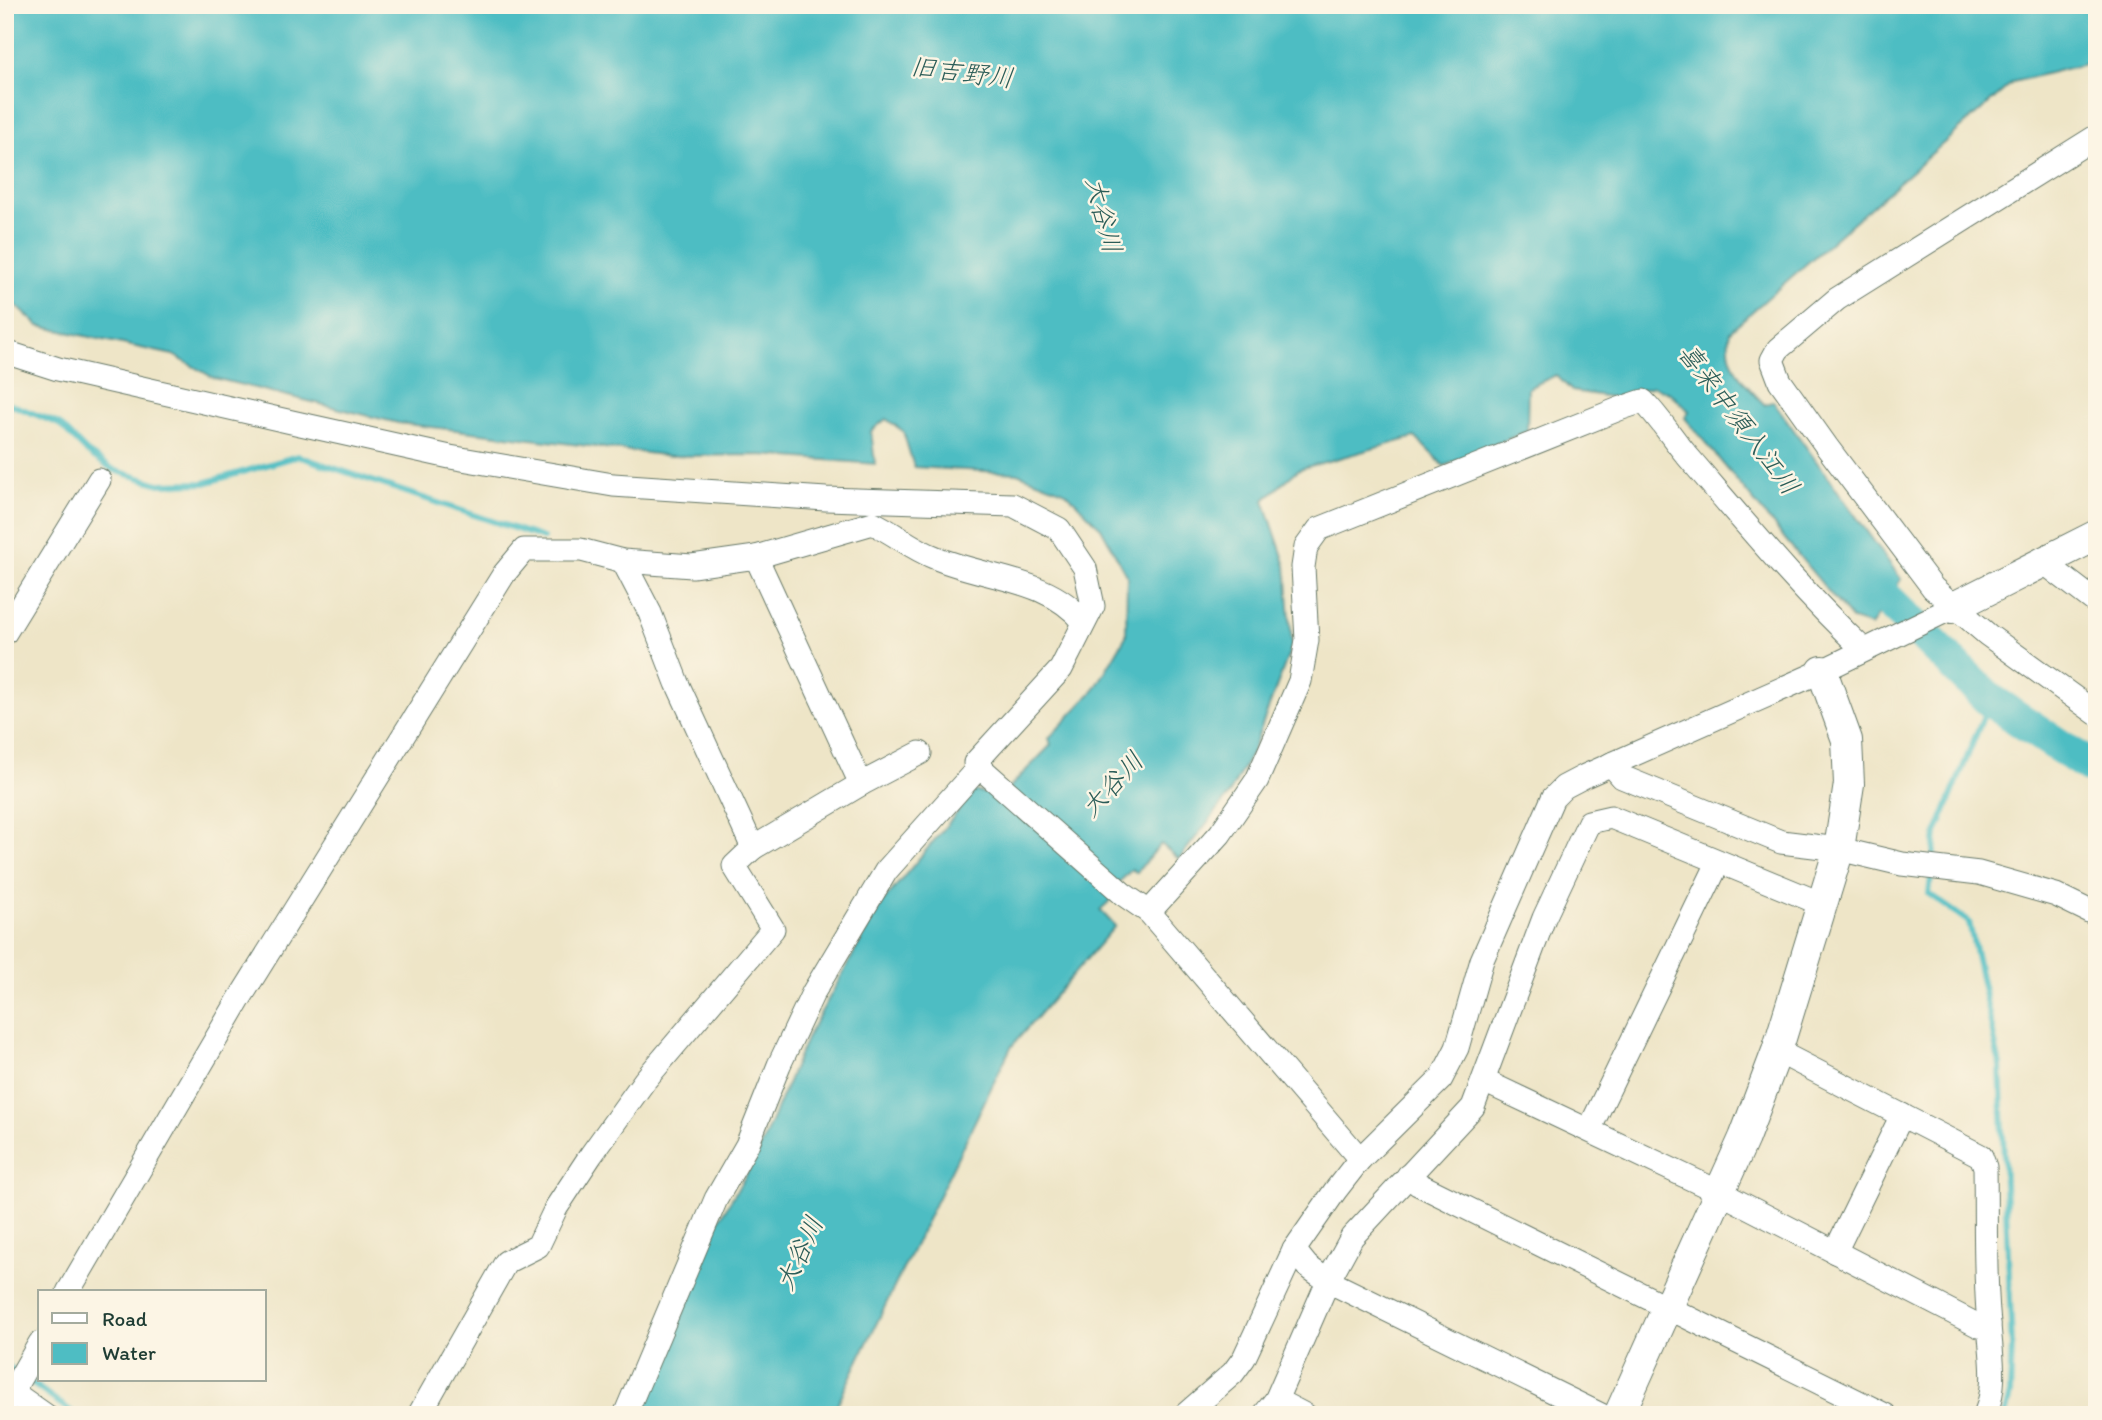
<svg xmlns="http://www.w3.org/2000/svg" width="2102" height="1420" font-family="Itim,'Klee One',sans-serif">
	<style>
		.water { fill: #4ebdc3; stroke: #367d7c; stroke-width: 2 }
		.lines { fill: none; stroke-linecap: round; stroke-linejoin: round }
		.stream { stroke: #4ebdc3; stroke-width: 6 }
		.river { stroke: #4ebdc3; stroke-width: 35 }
		.minor-casing { stroke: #677867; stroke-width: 25 }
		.tertiary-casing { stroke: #677867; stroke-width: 32 }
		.minor { stroke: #fff; stroke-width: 23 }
		.tertiary { stroke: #fff; stroke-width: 30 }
		.labels { text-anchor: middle; stroke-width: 5; stroke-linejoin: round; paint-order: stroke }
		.water-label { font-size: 26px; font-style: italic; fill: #2b5d58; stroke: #fcf5e5 }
	</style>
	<rect width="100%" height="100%" fill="#fcf5e5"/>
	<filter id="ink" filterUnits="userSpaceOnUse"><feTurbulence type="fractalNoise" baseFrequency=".0143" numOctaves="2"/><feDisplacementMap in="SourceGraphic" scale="14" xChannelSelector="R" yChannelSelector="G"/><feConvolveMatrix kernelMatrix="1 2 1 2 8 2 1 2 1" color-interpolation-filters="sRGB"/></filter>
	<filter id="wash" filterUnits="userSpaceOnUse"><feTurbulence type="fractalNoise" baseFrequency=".00686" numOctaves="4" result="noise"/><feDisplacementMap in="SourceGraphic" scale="28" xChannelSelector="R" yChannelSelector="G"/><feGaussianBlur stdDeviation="1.57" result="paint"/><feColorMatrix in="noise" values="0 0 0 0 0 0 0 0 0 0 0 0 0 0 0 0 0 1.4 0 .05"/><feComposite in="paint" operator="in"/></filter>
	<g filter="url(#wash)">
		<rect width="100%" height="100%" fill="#eee5c7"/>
		<path class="water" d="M5 5H2097V61L2013 82 1730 331C1723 363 1744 384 1765 405L1773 401 1901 579 1871 626 1852 620 1685 418 1689 411 1670 393 1653 386 1618 398 1572 391 1556 375 1528 388 1527 431 1444 466 1415 437 1299 469 1264 500 1286 566 1292 645 1252 752 1228 796 1179 859 1161 844 1136 873 1132 869 1110 892 1114 897 1100 910 1115 926 1011 1047 832 1415H643L719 1220 755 1160 805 1041 882 903 975 791 1000 797 1051 745 1049 738 1095 689 1126 636 1127 576 1101 528 1066 492 1017 473 914 467 903 431 886 419 871 431 875 464 762 455 671 456 398 423 214 378 173 355 39 326 5 296Z"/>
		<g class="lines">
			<g class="stream">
				<polyline points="5,402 59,424 87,452 114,470 159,484 204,483 298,456 543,538"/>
				<polyline points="5,651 13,638"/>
				<polyline points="1990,700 1936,834 1929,894 1969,922 2000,1066 2012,1346 2010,1394 2005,1415"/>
				<polyline points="5,1364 17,1373"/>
				<polyline points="26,1379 76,1415"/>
			</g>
			<polyline class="river" points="1854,567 1990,700 2097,771"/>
		</g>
	</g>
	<g filter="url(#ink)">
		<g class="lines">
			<defs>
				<g id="minor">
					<polyline points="2097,136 1837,299 1778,349 1772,360 1780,381 1827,447 1933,588 1988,635 2097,714"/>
					<polyline points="5,352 58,369 296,423 450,457 613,485 826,499 1013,505 1059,529 1085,568 1093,606 1061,669 975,763 1123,894 1149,912 1360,1159"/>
					<polyline points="756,557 861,784 920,753"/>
					<polyline points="623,561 650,613 677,683 753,848 861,784"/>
					<polyline points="2042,561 2097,603"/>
					<polyline points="5,633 99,480"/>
					<polyline points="1611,764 1622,777 1781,842 1839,849 1902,864 1979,873 2056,895 2097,915"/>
					<path d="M1149 912 1220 834 1257 780 1300 681 1307 640 1303 567 1306 547 1319 529 1619 409 1643 401C1661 419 1673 440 1690 459 1746 524 1801 591 1864 650"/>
					<path d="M1777 1051 1981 1156 1985 1167C1986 1219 1984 1273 1989 1324 1991 1357 1998 1383 1985 1415"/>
					<polyline points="1484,1081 1719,1192 1979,1326 1989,1324"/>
					<polyline points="1589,1130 1718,863"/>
					<polyline points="1408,1176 1418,1184 1885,1415"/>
					<polyline points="1294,1250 1307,1266 1328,1281 1601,1415"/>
					<polyline points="1835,1252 1902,1115"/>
					<path d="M68 1292 240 998 504 574 524 550H581L623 561 692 566 756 557 873 523C894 533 913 549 934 557 984 579 1048 577 1084 622"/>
					<polyline points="5,1387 45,1415"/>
					<polyline points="1276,1400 1305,1415"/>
					<polyline points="5,1404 40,1343"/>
					<polyline points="419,1415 506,1262 538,1246 556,1208 591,1155 645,1080 773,929 734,866 753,848"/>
					<polyline points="625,1415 716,1199 747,1145 779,1065 813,993 886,871 979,767"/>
					<polyline points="1185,1415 1233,1373 1244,1358 1294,1250 1335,1191 1360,1159 1441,1079 1457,1048 1482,960 1553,798 1564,787 1585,776 1822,671 1952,608"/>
					<polyline points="1264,1415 1276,1400 1328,1281 1352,1237 1473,1107 1544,918 1589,822 1611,817 1822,904"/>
				</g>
				<g id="tertiary">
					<polyline points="1952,608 2097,535"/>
					<polyline points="1619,1415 1744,1138 1777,1051 1839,849 1849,784 1847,740 1822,671"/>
				</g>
			</defs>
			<use href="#minor" class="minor-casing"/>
			<use href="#tertiary" class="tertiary-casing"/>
			<use href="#minor" class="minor"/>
			<use href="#tertiary" class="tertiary"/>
		</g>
	</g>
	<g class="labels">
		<g class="water-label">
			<text transform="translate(962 72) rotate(7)" y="9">旧吉野川</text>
			<text transform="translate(1104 215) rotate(76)" y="9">大谷川</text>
			<text transform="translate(1739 419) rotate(53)" y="9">喜来中須入江川</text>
			<text transform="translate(1112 784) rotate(-47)" y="9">大谷川</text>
			<text transform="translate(799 1253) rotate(-65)" y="9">大谷川</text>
		</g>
	</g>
	<rect width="2102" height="1420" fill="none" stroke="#fcf5e5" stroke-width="28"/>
	<rect x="38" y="1290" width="228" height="91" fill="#fcf5e5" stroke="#a4ab9e" stroke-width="2"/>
	<rect x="52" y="1313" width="35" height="10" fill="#ffffff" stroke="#a4ab9e" stroke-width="2"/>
	<text x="102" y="1326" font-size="21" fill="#1f3d34">Road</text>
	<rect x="52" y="1343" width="35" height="21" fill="#4ebdc3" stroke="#a4ab9e" stroke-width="2"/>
	<text x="102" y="1360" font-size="21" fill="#1f3d34">Water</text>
</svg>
